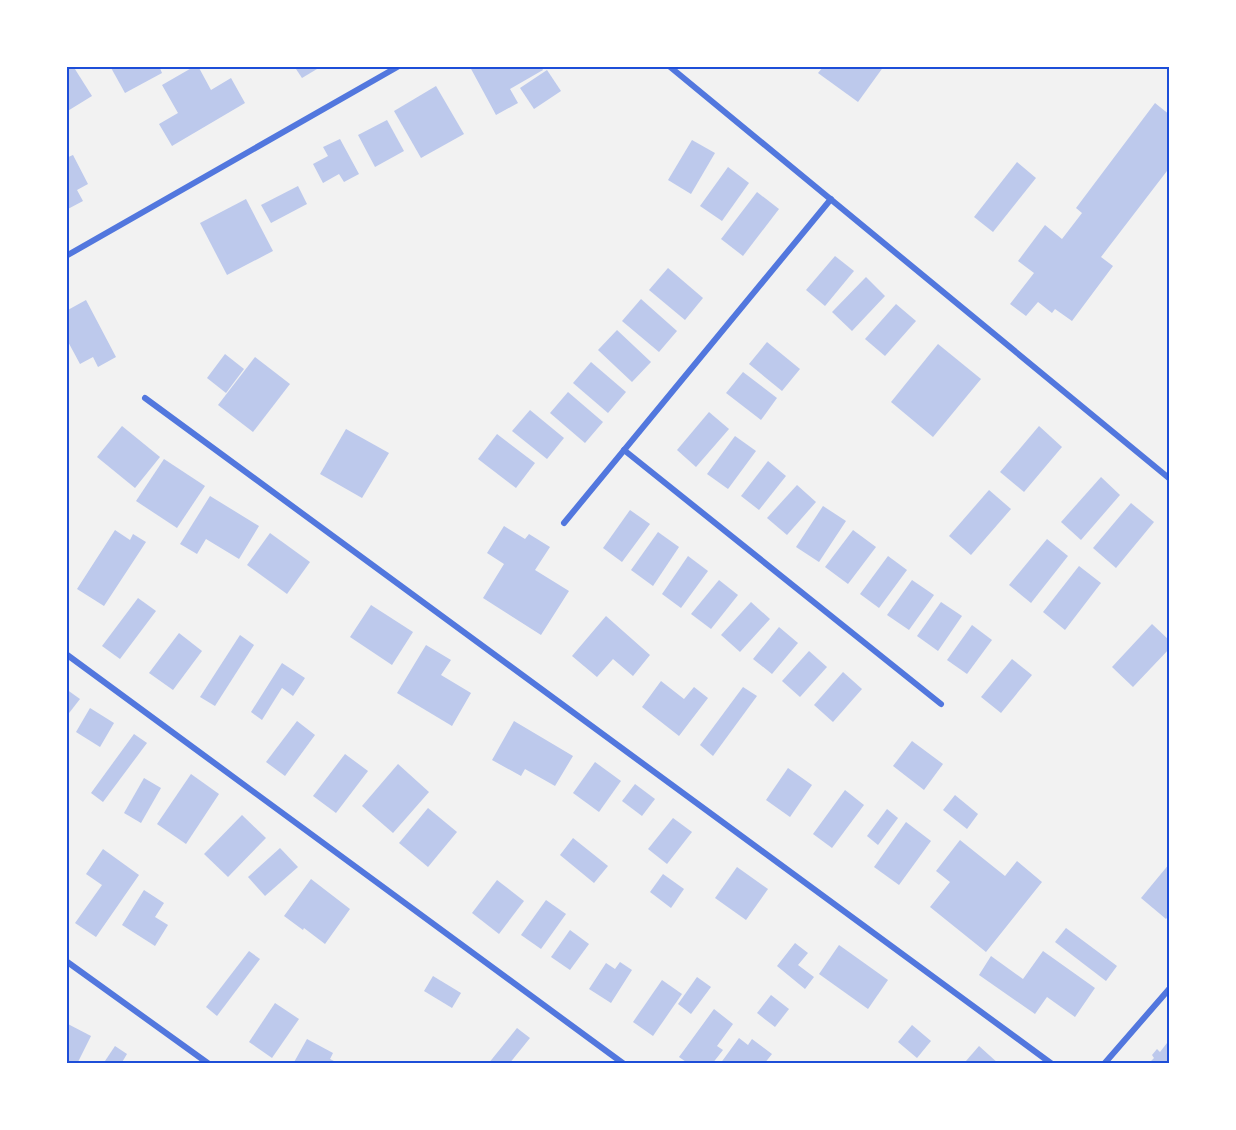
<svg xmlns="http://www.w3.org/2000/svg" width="1236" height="1130" font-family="Raleway,sans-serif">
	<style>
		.building { fill: #bdc9ec }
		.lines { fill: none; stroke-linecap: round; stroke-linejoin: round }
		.minor { stroke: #5277de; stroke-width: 6 }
		.neatline { fill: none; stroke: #1d4ed8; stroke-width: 2 }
	</style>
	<rect width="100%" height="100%" fill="#f2f2f2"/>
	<g class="building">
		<polygon points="66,66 73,66 92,96 66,112"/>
		<polygon points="110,66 159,66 162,73 125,93"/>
		<polygon points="195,66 198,66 211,90 231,78 245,103 172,146 159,124 178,113 162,85"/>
		<polygon points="294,66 322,66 302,78"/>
		<polygon points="472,66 541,66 543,70 510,89 518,103 496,115 470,67"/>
		<polygon points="824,66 884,66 858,102 818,73"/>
		<polygon points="547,70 561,91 534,109 520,88"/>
		<polygon points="436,86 464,134 421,158 394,111"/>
		<polygon points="1155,103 1170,115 1170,167 1101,257 1113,266 1072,321 1055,309 1052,313 1038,302 1026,316 1010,304 1034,273 1018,261 1045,225 1062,239 1082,213 1076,208"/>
		<polygon points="387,120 404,151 375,167 358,135"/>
		<polygon points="340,139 359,174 344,182 339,174 323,183 313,164 328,156 323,147"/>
		<polygon points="692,140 715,153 691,194 668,180"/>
		<polygon points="73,155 88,184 77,190 83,201 66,210 66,158"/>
		<polygon points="1017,162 1036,178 993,232 974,217"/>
		<polygon points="728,167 749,183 722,221 700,206"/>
		<polygon points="298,186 307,204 271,223 261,205"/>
		<polygon points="757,192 779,209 743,256 721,239"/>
		<polygon points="246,199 273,251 227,275 200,223"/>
		<polygon points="835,256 854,271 825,306 806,290"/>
		<polygon points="668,268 703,298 685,320 649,290"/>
		<polygon points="866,277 885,296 852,331 832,312"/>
		<polygon points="641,299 677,331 659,352 622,321"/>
		<polygon points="86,300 116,357 98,367 93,357 80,364 66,338 66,311"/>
		<polygon points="896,304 916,321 885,356 865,339"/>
		<polygon points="617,330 651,362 632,382 598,350"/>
		<polygon points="767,342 800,369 782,391 749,364"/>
		<polygon points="938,344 981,379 933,437 891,402"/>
		<polygon points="225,354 244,369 226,393 207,378"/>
		<polygon points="255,357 290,384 253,432 218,405"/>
		<polygon points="591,362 626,392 608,413 573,383"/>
		<polygon points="743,372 777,398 761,420 726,393"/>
		<polygon points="568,392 603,422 585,443 550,413"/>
		<polygon points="530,410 564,438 547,459 512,431"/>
		<polygon points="709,412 729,429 696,467 677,450"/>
		<polygon points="122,426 160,457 135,488 97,457"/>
		<polygon points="1039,426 1062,447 1024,492 1000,472"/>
		<polygon points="346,429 389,453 362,498 320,474"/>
		<polygon points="497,434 535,463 516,488 478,459"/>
		<polygon points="735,436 756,451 728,489 707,474"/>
		<polygon points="164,459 205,486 177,528 136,501"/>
		<polygon points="768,461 786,476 759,510 741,496"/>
		<polygon points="1101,477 1120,495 1081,540 1061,522"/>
		<polygon points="797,485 816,502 787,535 767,518"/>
		<polygon points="989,490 1011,509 971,555 949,536"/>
		<polygon points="210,496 259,526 239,559 206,539 197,554 180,544"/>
		<polygon points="1131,503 1154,522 1116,568 1093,548"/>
		<polygon points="823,506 846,521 819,562 796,547"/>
		<polygon points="630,510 650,524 622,562 603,548"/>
		<polygon points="504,526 525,539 529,534 550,547 535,570 569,591 541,635 483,598 504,564 487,553"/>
		<polygon points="115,530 130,540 133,534 146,542 104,606 77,589"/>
		<polygon points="853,530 876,547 848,584 825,567"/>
		<polygon points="658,532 679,547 653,586 631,570"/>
		<polygon points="270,533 310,562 287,594 247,565"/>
		<polygon points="1047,539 1068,556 1031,603 1009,585"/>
		<polygon points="688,556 708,571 681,608 662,594"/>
		<polygon points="888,556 907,570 879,608 860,594"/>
		<polygon points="1079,566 1101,583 1065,630 1043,612"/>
		<polygon points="719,580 738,595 711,629 691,614"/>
		<polygon points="912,580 934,595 909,630 887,615"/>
		<polygon points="138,598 156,611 120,659 102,646"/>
		<polygon points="751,602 770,619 740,652 721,635"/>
		<polygon points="941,602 962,616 938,651 917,636"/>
		<polygon points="371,605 413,632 392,665 350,637"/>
		<polygon points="606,616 650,655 633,676 613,659 597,677 572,656"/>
		<polygon points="1152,624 1170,641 1170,648 1133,687 1112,667"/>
		<polygon points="972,625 992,640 967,674 947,660"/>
		<polygon points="779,627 798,643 772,674 753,659"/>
		<polygon points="179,633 202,651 173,690 149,673"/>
		<polygon points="240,635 254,645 215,706 200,697"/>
		<polygon points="426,645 451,660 441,675 471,693 452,726 397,693"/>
		<polygon points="809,651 827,667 800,697 782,681"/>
		<polygon points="1012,659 1032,675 1001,713 981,697"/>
		<polygon points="282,663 305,678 293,696 282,688 262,720 251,712"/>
		<polygon points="843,672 862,689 833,722 814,705"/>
		<polygon points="661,681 684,699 694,687 708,698 679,736 642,707"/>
		<polygon points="743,687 757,696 713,756 700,745"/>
		<polygon points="66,689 80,699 66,717"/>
		<polygon points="90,708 114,723 100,747 76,732"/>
		<polygon points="297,721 315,735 285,776 266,762"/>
		<polygon points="514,721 573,756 555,786 525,769 521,776 492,760"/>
		<polygon points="134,734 147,743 103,802 91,793"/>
		<polygon points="912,741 943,764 924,790 893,766"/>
		<polygon points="345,754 368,771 336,813 313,796"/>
		<polygon points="595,762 621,781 599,812 573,793"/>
		<polygon points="398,764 429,792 393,833 362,806"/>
		<polygon points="788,768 812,785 790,817 766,800"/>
		<polygon points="191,774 219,794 186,844 157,824"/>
		<polygon points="144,778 161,788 141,823 124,813"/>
		<polygon points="635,784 655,799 642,816 622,801"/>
		<polygon points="845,790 864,805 832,848 813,834"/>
		<polygon points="955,795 978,814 967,829 943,810"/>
		<polygon points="428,808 457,832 428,867 399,843"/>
		<polygon points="887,809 898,818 878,845 867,836"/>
		<polygon points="242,815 266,838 228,877 204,854"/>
		<polygon points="673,818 692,832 667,864 648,849"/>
		<polygon points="906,822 931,841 899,885 874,867"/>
		<polygon points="573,838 608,866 594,883 560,855"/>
		<polygon points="960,840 1005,876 1017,861 1042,882 986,952 930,907 950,882 936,871"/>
		<polygon points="280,848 298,867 265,896 248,877"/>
		<polygon points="103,849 139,875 96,937 75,923 102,885 86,874"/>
		<polygon points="1170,863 1170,914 1166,919 1141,898"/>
		<polygon points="737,867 768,889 746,920 715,898"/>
		<polygon points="663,874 684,889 671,908 650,892"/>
		<polygon points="311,879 350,909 325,944 304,928 303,930 284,916"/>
		<polygon points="497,880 524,901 499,934 472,913"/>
		<polygon points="144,890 164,903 155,917 168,925 155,946 122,925"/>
		<polygon points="546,900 566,914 541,949 521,935"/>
		<polygon points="1066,928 1117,966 1106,981 1055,942"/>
		<polygon points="570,930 589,944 570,970 551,957"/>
		<polygon points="795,943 808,953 798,965 814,977 805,989 777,966"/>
		<polygon points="839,945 888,980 868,1009 819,974"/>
		<polygon points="249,951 260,959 217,1016 206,1007"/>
		<polygon points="1043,951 1095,988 1075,1017 1047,997 1035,1014 979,975 991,956 1023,979"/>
		<polygon points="620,962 632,970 611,1003 589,989 606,963 615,969"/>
		<polygon points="433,976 461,993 452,1008 424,991"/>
		<polygon points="697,977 711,987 691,1014 678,1004"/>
		<polygon points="662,980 682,994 653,1036 633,1022"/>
		<polygon points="771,995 789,1009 775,1027 757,1013"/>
		<polygon points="275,1003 299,1019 272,1058 249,1042"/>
		<polygon points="714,1009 733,1024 717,1046 723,1050 712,1064 689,1064 679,1057"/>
		<polygon points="66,1023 91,1036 77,1064 66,1064"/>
		<polygon points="912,1025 931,1041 917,1058 898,1042"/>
		<polygon points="517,1028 530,1038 509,1064 488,1064"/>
		<polygon points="739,1038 748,1045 752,1039 772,1054 764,1064 720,1064"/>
		<polygon points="307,1039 333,1053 330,1059 340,1064 293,1064"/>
		<polygon points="1167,1043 1170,1046 1170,1064 1148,1064 1154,1058 1152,1055 1157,1049 1160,1052"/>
		<polygon points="115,1046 127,1054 121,1064 103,1064"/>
		<polygon points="979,1046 999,1064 969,1064 966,1061"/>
	</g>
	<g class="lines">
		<g class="minor">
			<polyline points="669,66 1170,479"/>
			<polyline points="66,256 399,66"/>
			<polyline points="145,398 1052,1064"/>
			<polyline points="624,450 941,704"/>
			<polyline points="564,523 831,199"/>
			<polyline points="66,654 624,1064"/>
			<polyline points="66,961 209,1064"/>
			<polyline points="1104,1064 1170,988"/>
		</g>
	</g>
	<rect width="1236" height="1130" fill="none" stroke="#ffffff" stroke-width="135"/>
	<rect x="68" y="68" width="1100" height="994" class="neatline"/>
</svg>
